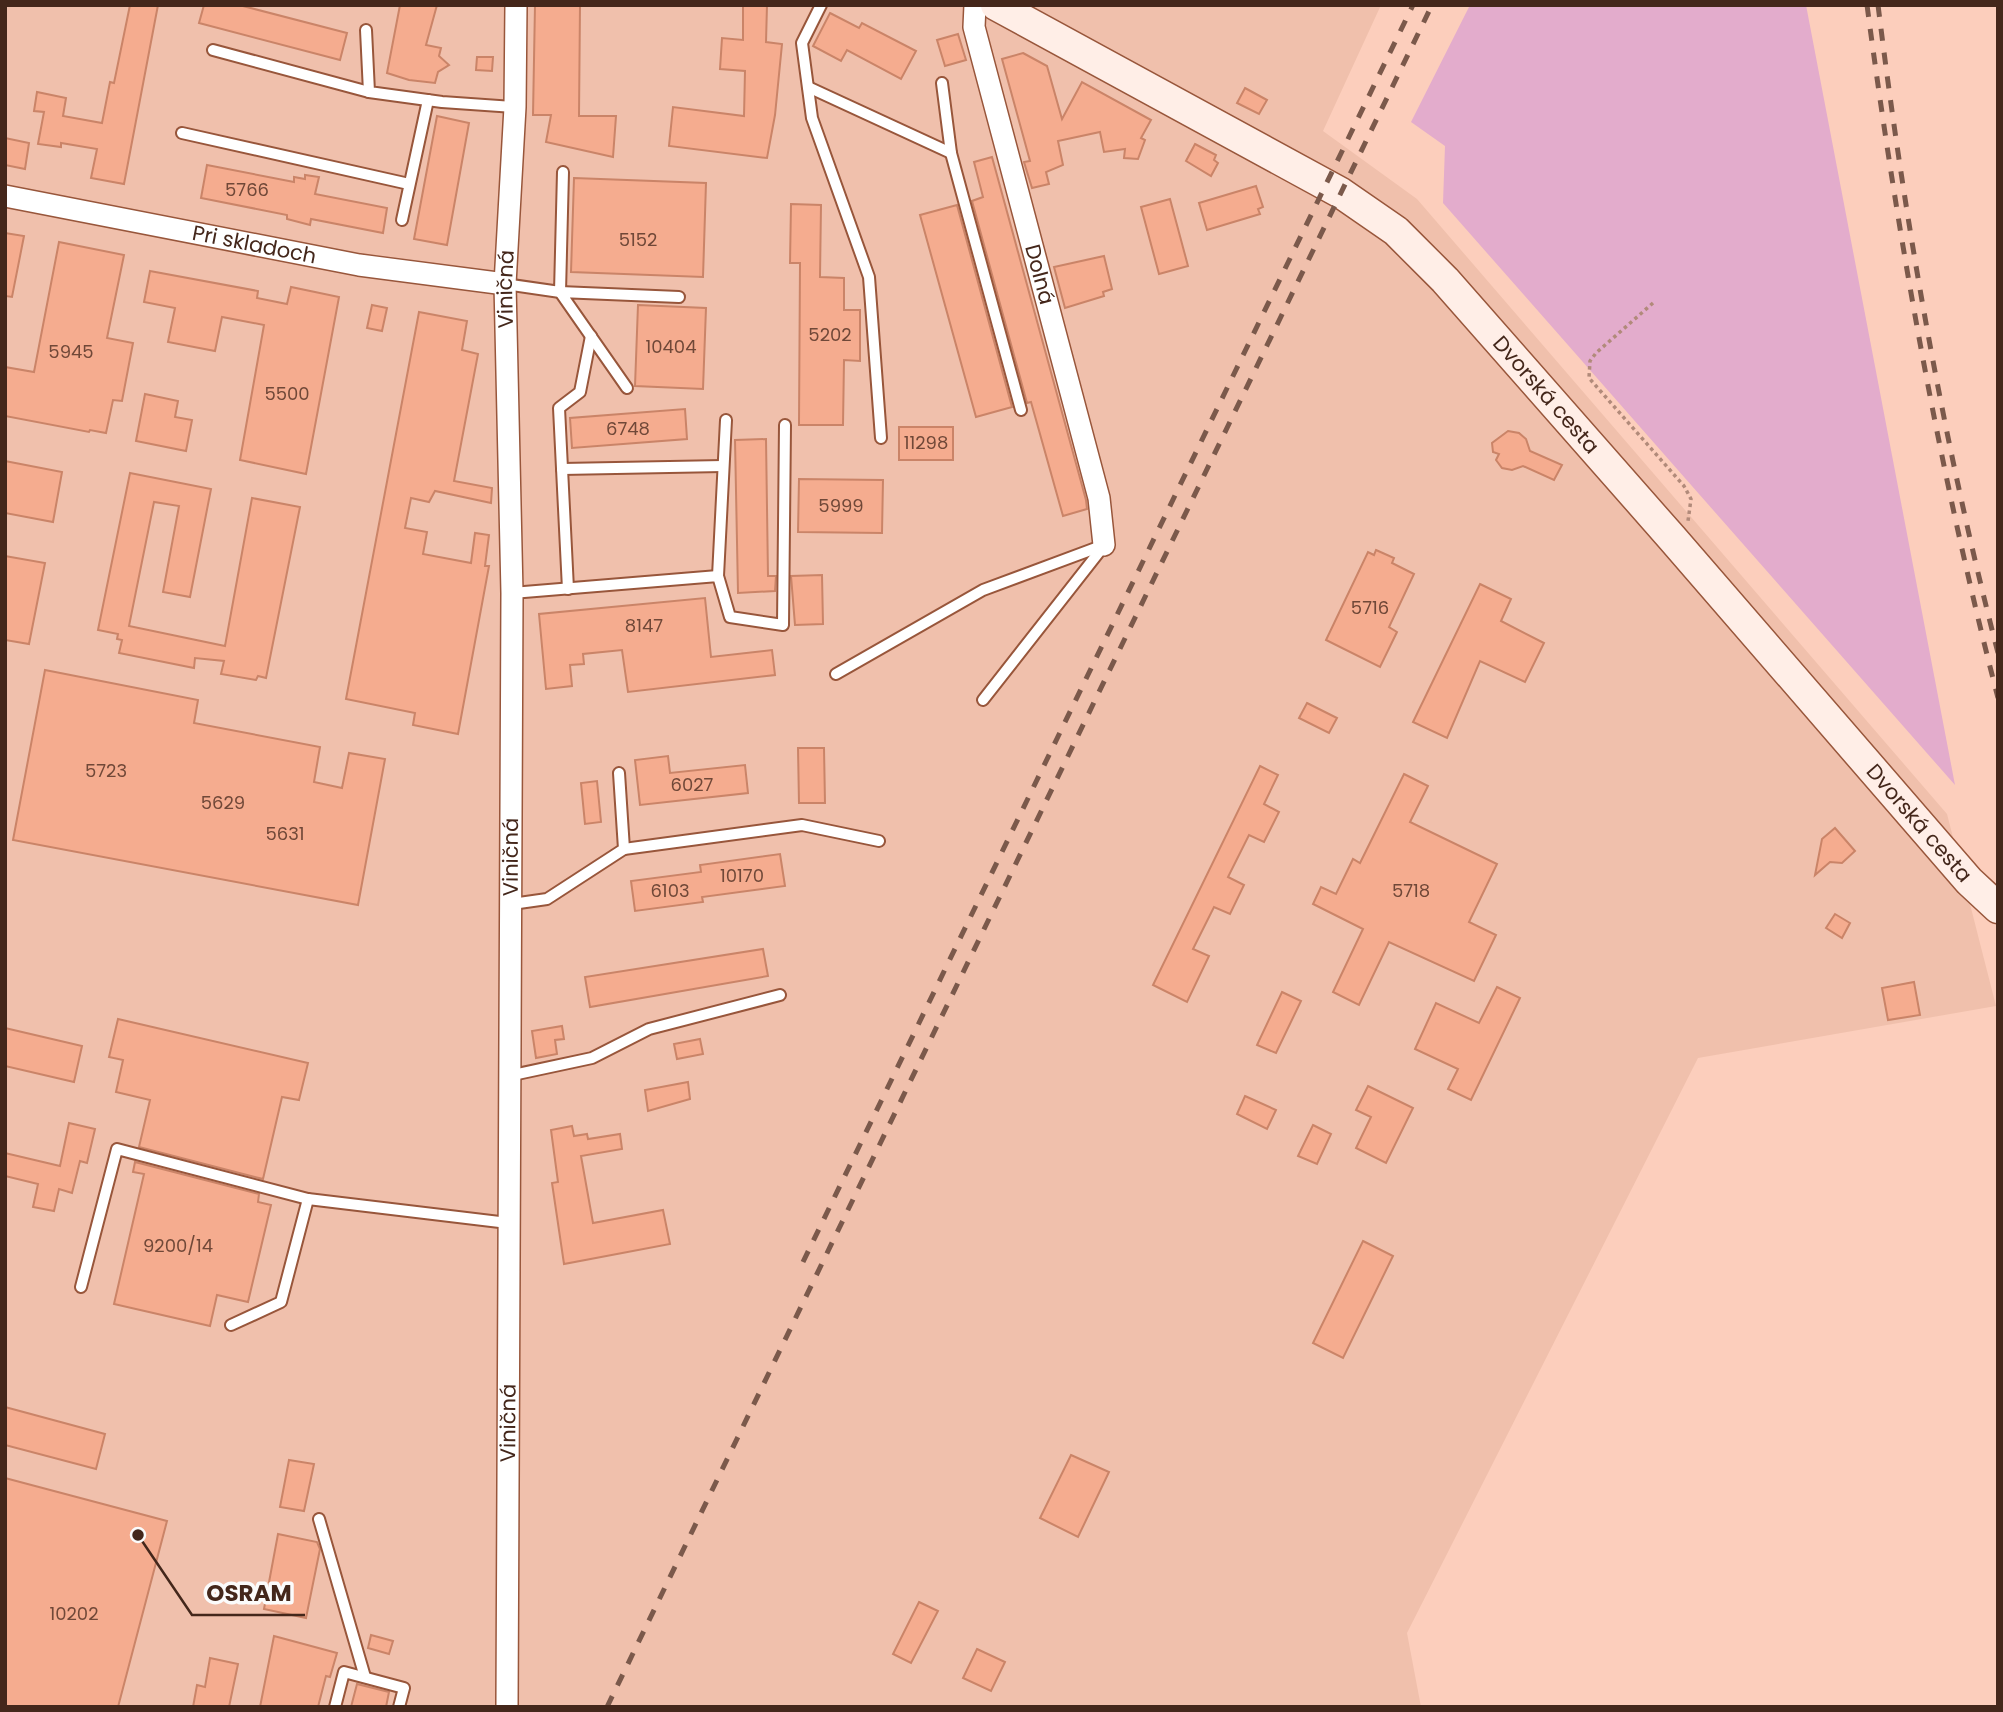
<svg xmlns="http://www.w3.org/2000/svg" width="2003" height="1712" font-family="Poppins,sans-serif">
	<style>
		.built { fill: #f0c0ac }
		.green { fill: #e3accc }
		.building { fill: #f5ac8f; stroke: #ca8468; stroke-width: 2 }
		.lines { fill: none; stroke-linecap: round; stroke-linejoin: round }
		.lane-casing { stroke: #98563b; stroke-width: 14 }
		.street-casing { stroke: #98563b; stroke-width: 24 }
		.secondary-casing { stroke: #98563b; stroke-width: 33 }
		.path { stroke: #b18a7a; stroke-width: 3.5; stroke-dasharray: 3.5 3.5; stroke-linecap: butt }
		.lane { stroke: #fff; stroke-width: 10 }
		.street { stroke: #fff; stroke-width: 21 }
		.secondary { stroke: #ffeee7; stroke-width: 30 }
		.rail { stroke: #7b594b; stroke-width: 5; stroke-dasharray: 12 12; stroke-linecap: butt }
		.labels { text-anchor: middle; stroke-width: 7; stroke-linejoin: round; paint-order: stroke }
		.number-label { font-size: 18px; fill: #704838 }
		.street-label { font-size: 21px; fill: #44271b; stroke: #fbfbfb }
		.leader { fill: none; stroke: #44271b; stroke-width: 2.5 }
		.callout-dot { fill: #44271b; stroke: #fbfbfb; stroke-width: 2.5 }
		.callout-label { font-size: 23px; text-anchor: middle; font-weight: bold; fill: #44271b; stroke: #fbfbfb; stroke-width: 7; stroke-linejoin: round; paint-order: stroke }
	</style>
	<rect width="100%" height="100%" fill="#fccebc"/>
	<polygon class="built" points="5,5 1381,5 1323,131 1417,199 1947,814 1996,1006 1698,1058 1407,1633 1421,1707 5,1707"/>
	<polygon class="green" points="1470,5 1806,5 1955,785 1443,203 1445,146 1411,122"/>
	<g class="building">
		<polygon points="130,5 158,5 124,184 91,178 97,149 61,143 61,147 38,144 44,112 34,111 37,92 66,98 63,116 102,123 110,82 114,83"/>
		<polygon points="204,5 239,5 347,33 340,60 199,23"/>
		<polygon points="400,5 437,5 426,45 441,48 439,56 449,65 438,72 435,83 409,80 387,73"/>
		<polygon points="535,5 580,5 579,116 616,116 613,157 546,142 551,115 533,115"/>
		<polygon points="743,5 767,5 766,42 782,44 775,115 767,158 669,146 673,107 744,116 745,71 720,69 722,38 743,40"/>
		<polygon points="830,13 859,28 862,23 916,51 901,79 847,50 841,61 813,46"/>
		<polygon points="958,34 966,60 945,66 937,40"/>
		<polygon points="1023,53 1047,66 1062,119 1082,82 1151,120 1141,138 1145,140 1138,159 1124,158 1125,149 1104,152 1100,132 1058,141 1063,165 1046,172 1049,184 1032,188 1024,162 1030,161 1002,59"/>
		<polygon points="477,57 493,57 492,71 476,70"/>
		<polygon points="1245,88 1267,100 1259,114 1237,103"/>
		<polygon points="437,116 469,123 447,245 414,239"/>
		<polygon points="5,138 29,143 25,169 5,165"/>
		<polygon points="1195,144 1216,155 1214,160 1218,163 1211,176 1186,161"/>
		<polygon points="992,157 1086,500 1087,509 1063,516 1031,402 1027,403 972,201 983,197 974,162"/>
		<polygon points="207,165 294,182 294,177 305,179 305,175 319,177 315,194 387,208 383,233 311,219 310,225 287,219 287,215 201,198"/>
		<polygon points="574,178 706,183 703,277 571,272"/>
		<polygon points="1256,186 1263,207 1258,209 1260,214 1207,230 1199,203"/>
		<polygon points="1170,199 1188,266 1159,274 1141,207"/>
		<polygon points="791,204 821,205 820,277 844,278 844,310 860,310 860,361 844,360 843,425 799,425 800,263 790,263"/>
		<polygon points="957,205 1012,407 976,417 920,215"/>
		<polygon points="5,233 24,236 12,297 5,296"/>
		<polygon points="59,242 124,255 107,338 133,343 122,401 113,400 106,433 90,430 89,432 5,416 5,367 34,372"/>
		<polygon points="1104,256 1112,289 1103,292 1104,296 1065,308 1054,267"/>
		<polygon points="150,271 258,291 257,298 287,304 291,287 339,297 306,474 240,460 264,325 222,317 215,351 168,342 175,308 144,302"/>
		<polygon points="372,305 387,308 382,331 367,328"/>
		<polygon points="638,305 706,308 703,389 635,386"/>
		<polygon points="419,312 467,321 462,350 478,354 454,481 492,488 491,503 435,491 429,502 411,498 405,528 427,532 423,554 471,563 475,533 489,535 485,566 489,566 458,734 413,725 415,713 346,699"/>
		<polygon points="145,394 178,401 175,417 192,420 186,451 136,441"/>
		<polygon points="685,409 687,439 572,448 570,418"/>
		<rect x="899" y="427" width="54" height="33"/>
		<polygon points="1508,431 1519,433 1526,439 1530,451 1562,465 1554,480 1523,466 1512,470 1502,468 1496,460 1499,454 1493,452 1492,443"/>
		<polygon points="766,439 768,576 776,576 775,591 738,593 735,440"/>
		<polygon points="5,461 62,472 53,522 5,513"/>
		<polygon points="130,473 211,489 190,597 163,592 179,506 154,502 129,626 225,646 252,498 300,507 266,678 258,676 256,680 221,674 224,661 195,658 194,668 119,653 122,640 117,639 118,634 98,630"/>
		<polygon points="799,479 883,480 882,533 798,532"/>
		<polygon points="1376,550 1394,558 1392,563 1414,574 1389,627 1397,632 1380,667 1326,640 1368,552 1374,555"/>
		<polygon points="5,556 45,563 29,644 5,640"/>
		<polygon points="822,575 823,624 795,625 791,576"/>
		<polygon points="1480,584 1511,599 1501,621 1544,643 1525,682 1480,661 1447,738 1413,722"/>
		<polygon points="705,598 711,657 772,650 775,675 628,692 622,650 583,654 584,664 570,665 572,686 546,689 539,614"/>
		<polygon points="45,670 198,700 194,723 320,747 314,782 342,788 349,753 385,759 358,905 13,840"/>
		<polygon points="1307,703 1337,718 1329,733 1299,718"/>
		<polygon points="798,748 824,748 825,803 799,803"/>
		<polygon points="668,756 670,773 745,765 748,793 640,805 635,760"/>
		<polygon points="1260,766 1278,775 1264,804 1279,812 1264,842 1249,835 1228,877 1244,885 1230,914 1214,907 1193,949 1209,956 1187,1002 1153,985"/>
		<polygon points="1404,774 1428,786 1410,822 1497,864 1469,922 1496,935 1474,981 1389,942 1359,1005 1333,992 1363,929 1313,904 1321,887 1336,894 1353,859 1360,863"/>
		<polygon points="597,781 601,822 585,824 581,783"/>
		<polygon points="1835,828 1855,851 1842,863 1830,862 1815,875 1822,839"/>
		<polygon points="780,854 785,886 702,897 703,902 635,911 631,881 701,872 700,865"/>
		<polygon points="1835,914 1850,923 1842,938 1826,928"/>
		<polygon points="763,949 768,976 590,1007 585,977"/>
		<polygon points="1914,982 1920,1015 1888,1020 1882,988"/>
		<polygon points="1497,987 1520,998 1471,1100 1448,1089 1458,1069 1415,1049 1436,1003 1479,1023"/>
		<polygon points="1282,992 1301,1001 1276,1053 1257,1045"/>
		<polygon points="118,1019 308,1063 299,1100 282,1097 263,1179 139,1147 150,1100 116,1092 123,1060 109,1057"/>
		<polygon points="562,1026 564,1039 555,1040 557,1054 536,1058 532,1031"/>
		<polygon points="5,1028 82,1046 74,1082 5,1066"/>
		<polygon points="700,1039 703,1054 677,1059 674,1044"/>
		<polygon points="688,1082 690,1099 648,1111 645,1090"/>
		<polygon points="1368,1086 1413,1108 1386,1163 1356,1148 1371,1117 1356,1110"/>
		<polygon points="1245,1096 1276,1110 1267,1129 1237,1114"/>
		<polygon points="69,1123 95,1129 87,1163 80,1161 72,1193 59,1189 54,1211 33,1207 38,1184 5,1176 5,1153 60,1166"/>
		<polygon points="1313,1125 1331,1134 1317,1164 1298,1156"/>
		<polygon points="572,1126 574,1136 587,1134 588,1139 620,1134 622,1149 581,1156 593,1223 663,1210 670,1244 564,1264 552,1183 558,1182 551,1130"/>
		<polygon points="135,1162 259,1194 258,1202 271,1205 248,1302 217,1295 210,1326 114,1304 144,1174 133,1172"/>
		<polygon points="1363,1241 1393,1256 1343,1358 1313,1343"/>
		<polygon points="5,1407 105,1434 96,1469 5,1445"/>
		<polygon points="1071,1455 1109,1472 1078,1537 1040,1518"/>
		<polygon points="289,1460 314,1464 304,1511 280,1507"/>
		<polygon points="5,1478 167,1521 118,1707 5,1707"/>
		<polygon points="278,1534 317,1542 320,1549 306,1618 264,1609"/>
		<polygon points="919,1602 938,1611 911,1663 893,1654"/>
		<polygon points="371,1635 393,1641 389,1654 368,1648"/>
		<polygon points="274,1636 337,1653 330,1677 326,1676 318,1707 260,1707"/>
		<polygon points="977,1649 1005,1662 991,1691 963,1678"/>
		<polygon points="210,1658 238,1664 229,1707 193,1707 197,1685 205,1687"/>
		<polygon points="357,1684 389,1692 386,1707 351,1707"/>
	</g>
	<g class="lines">
		<defs>
			<g id="lane">
				<polyline points="821,5 802,43 812,118 869,277 881,438"/>
				<polyline points="366,30 369,92 442,102 515,107"/>
				<polyline points="213,50 369,92"/>
				<polyline points="942,83 951,153 1021,410"/>
				<polyline points="808,87 951,153"/>
				<polyline points="182,133 409,184"/>
				<polyline points="402,220 428,100"/>
				<polyline points="505,284 560,292 563,172"/>
				<polyline points="627,388 560,292 679,297"/>
				<polyline points="562,469 723,466"/>
				<polyline points="718,576 726,420"/>
				<polyline points="568,589 559,408 580,392 591,336"/>
				<polyline points="512,593 718,576 730,617 783,625 785,425"/>
				<polyline points="836,674 983,590 1104,545"/>
				<polyline points="983,700 1103,547"/>
				<polyline points="624,849 802,825 879,841"/>
				<polyline points="512,904 547,899 624,849 619,773"/>
				<polyline points="508,1076 592,1058 649,1029 780,995"/>
				<polyline points="81,1287 117,1149 308,1199 508,1223"/>
				<polyline points="231,1325 281,1302 308,1199"/>
				<polyline points="319,1519 365,1677"/>
				<polyline points="335,1707 344,1672 404,1688 399,1707"/>
			</g>
			<g id="street">
				<path id="s1" d="M975 5 974 27 1099 498 1104 545"/>
				<path id="s2" d="M5 196 359 265 505 284"/>
				<path id="s3" d="M507 1707 512 593 505 284 515 107 516 5"/>
			</g>
			<g id="secondary">
				<path id="s4" d="M996 5 1341 193 1396 231 1445 280 1672 538 1969 881 1998 908"/>
			</g>
		</defs>
		<use href="#lane" class="lane-casing"/>
		<use href="#street" class="street-casing"/>
		<use href="#secondary" class="secondary-casing"/>
		<polyline class="path" points="1653,303 1596,353 1590,361 1589,378 1684,486 1691,499 1688,521"/>
		<use href="#lane" class="lane"/>
		<use href="#street" class="street"/>
		<use href="#secondary" class="secondary"/>
		<g class="rail">
			<path d="M1867 5C1898 239 1939 470 1998 698"/>
			<path d="M1878 5C1905 223 1943 441 1998 653"/>
			<polyline points="803,1262 1413,5"/>
			<polyline points="607,1707 1432,5"/>
		</g>
	</g>
	<g class="labels">
		<g class="number-label">
			<text x="247" y="196">5766</text>
			<text x="638" y="246">5152</text>
			<text x="830" y="341">5202</text>
			<text x="671" y="353">10404</text>
			<text x="71" y="358">5945</text>
			<text x="287" y="400">5500</text>
			<text x="628" y="435">6748</text>
			<text x="926" y="449">11298</text>
			<text x="841" y="512">5999</text>
			<text x="1370" y="614">5716</text>
			<text x="644" y="632">8147</text>
			<text x="106" y="777">5723</text>
			<text x="692" y="791">6027</text>
			<text x="223" y="809">5629</text>
			<text x="285" y="840">5631</text>
			<text x="742" y="882">10170</text>
			<text x="670" y="897">6103</text>
			<text x="1411" y="897">5718</text>
			<text x="178" y="1252">9200/14</text>
			<text x="74" y="1620">10202</text>
		</g>
		<g class="street-label">
			<text dy="7" stroke="none"><textPath href="#s2" startOffset="254">Pri skladoch</textPath></text>
			<text dy="7" stroke="none"><textPath href="#s1" startOffset="278">Dolná</textPath></text>
			<text dy="7" stroke="none"><textPath href="#s3" startOffset="1418">Viničná</textPath></text>
			<text dy="7" stroke="none"><textPath href="#s4" startOffset="682">Dvorská cesta</textPath></text>
			<text dy="7" stroke="none"><textPath href="#s4" startOffset="1250">Dvorská cesta</textPath></text>
			<text dy="7" stroke="none"><textPath href="#s3" startOffset="850">Viničná</textPath></text>
			<text dy="7" stroke="none"><textPath href="#s3" startOffset="284">Viničná</textPath></text>
		</g>
	</g>
	<path class="leader" d="M138 1535L192 1615H305"/>
	<circle class="callout-dot" cx="138" cy="1535" r="7"/>
	<g class="callout-label">
		<text x="249" y="1601">OSRAM</text>
	</g>
	<rect width="2003" height="1712" fill="none" stroke="#44271b" stroke-width="14"/>
</svg>
